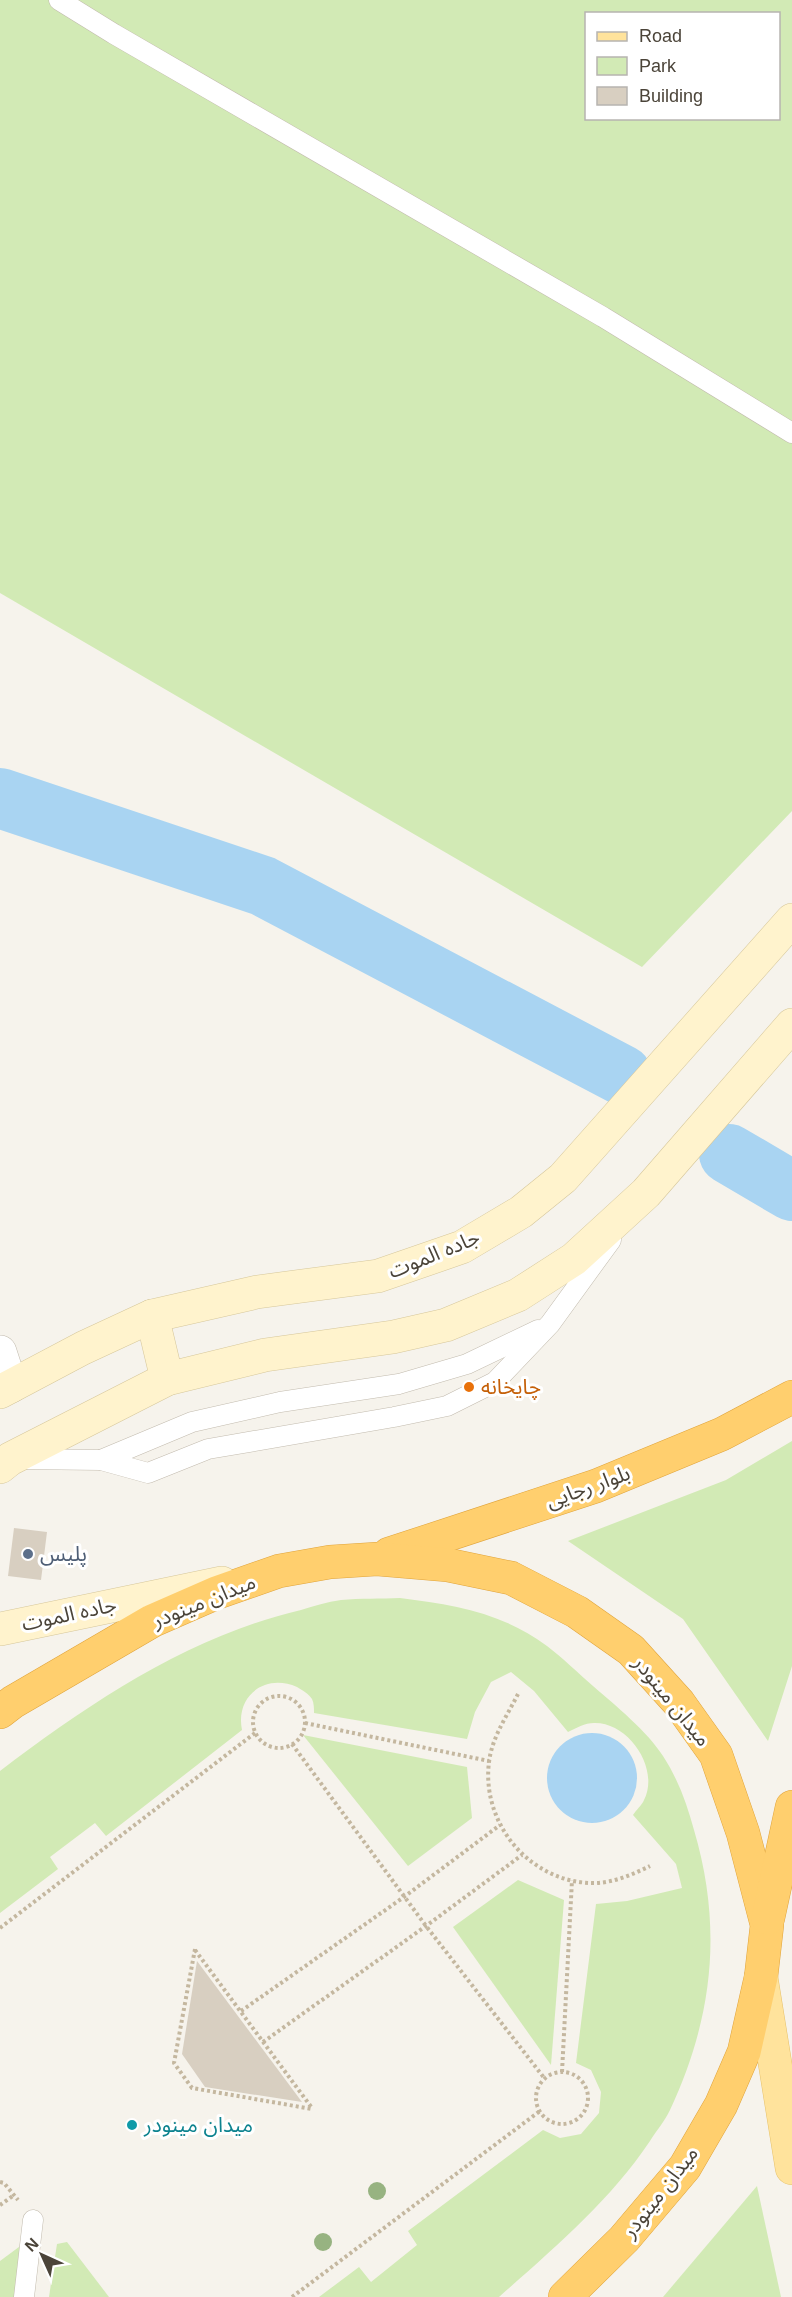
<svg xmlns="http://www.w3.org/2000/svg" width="792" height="2297" font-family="Arial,'Noto Sans Arabic',sans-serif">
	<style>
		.green { fill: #d2eab5; fill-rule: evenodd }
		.water { fill: #a9d4f2 }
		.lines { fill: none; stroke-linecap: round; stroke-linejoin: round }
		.river { stroke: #a9d4f2; stroke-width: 60 }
		.building { fill: #d8cfc1 }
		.lane-casing { stroke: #c2bbae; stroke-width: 21 }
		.street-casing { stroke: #c2bbae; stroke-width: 34 }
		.secondary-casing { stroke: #d6c79b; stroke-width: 34 }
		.primary-casing { stroke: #e6c16a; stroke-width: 34 }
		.highway-casing { stroke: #e0a43c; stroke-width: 34 }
		.path { stroke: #c4b79f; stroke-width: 4; stroke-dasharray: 3 3; stroke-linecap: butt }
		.lane { stroke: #fff; stroke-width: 20 }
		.street { stroke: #fff; stroke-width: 33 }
		.secondary { stroke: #fff3cd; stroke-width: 33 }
		.primary { stroke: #ffe39c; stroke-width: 33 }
		.highway { stroke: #ffcf6e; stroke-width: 33 }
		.tree { fill: #97b381 }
		.food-dot { fill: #e8710a; stroke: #fff; stroke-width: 2 }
		.service-dot { fill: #5c6f8a; stroke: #fff; stroke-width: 2 }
		.culture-dot { fill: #0f9aa8; stroke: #fff; stroke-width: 2 }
		.labels { text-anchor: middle; stroke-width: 6; stroke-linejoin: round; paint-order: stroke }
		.street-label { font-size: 21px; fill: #4b4439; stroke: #fff }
		.food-label { font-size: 21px; fill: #c56008; stroke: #fff; text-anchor: start }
		.service-label { font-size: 21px; fill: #4e5e75; stroke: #fff; text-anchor: start }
		.culture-label { font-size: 21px; fill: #0d838f; stroke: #fff; text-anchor: start }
	</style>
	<rect width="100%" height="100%" fill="#f6f3ec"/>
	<g class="green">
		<path d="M0 0H792V811L642 967 0 593ZM586 14H778V118H586Z"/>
		<polygon points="792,1441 792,1666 768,1741 683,1619 568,1541 726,1480"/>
		<path d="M400 1598C454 1605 501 1612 547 1646 563 1658 578 1673 593 1686 615 1705 648 1732 663 1756 678 1779 687 1804 694 1830 723 1928 713 2018 670 2110 665 2121 656 2131 650 2141 609 2202 553 2249 499 2297H319L359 2267 371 2282 417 2245 408 2231 543 2130 560 2138 581 2134 599 2113 601 2092 591 2070 576 2063 596 1904 627 1901 682 1888 676 1864 633 1815C636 1810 642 1805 644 1800 660 1769 629 1722 594 1723 585 1723 576 1728 568 1732L534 1691 511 1672 491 1682 475 1712 467 1739 314 1713C314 1709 314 1703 312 1699 309 1694 302 1690 297 1687 265 1673 235 1696 242 1730L106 1836 95 1823 50 1857 58 1869 0 1913V1771C91 1702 189 1636 301 1610 314 1606 327 1602 341 1600 360 1598 381 1599 400 1598Z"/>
		<polygon points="303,1735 467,1767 472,1818 408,1866"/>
		<polygon points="518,1880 564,1900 551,2065 453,1927"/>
		<polygon points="757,2186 781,2297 663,2297"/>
		<polygon points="67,2242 109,2297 49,2297 57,2244"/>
		<polygon points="23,2244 16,2297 0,2297 0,2261"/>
	</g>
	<circle class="water" cx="592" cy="1778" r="45"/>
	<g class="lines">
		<g class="river">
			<polyline points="0,798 263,886 622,1075"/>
			<polyline points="729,1154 792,1191"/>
		</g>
	</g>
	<g class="building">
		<polygon points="14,1528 47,1532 41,1580 8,1576"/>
		<polygon points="197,1961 302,2102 205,2087 182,2054"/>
	</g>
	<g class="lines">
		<defs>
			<g id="lane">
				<polyline points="59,0 114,34 603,317 792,433"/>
				<polyline points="19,1459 101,1460 148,1473 208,1449 394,1417 447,1406 495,1382 550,1324 611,1240"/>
				<polyline points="101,1460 192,1422 280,1402 399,1384 467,1364 538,1330"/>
				<polyline points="24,2297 33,2220"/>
			</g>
			<polyline id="street" points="0,1352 11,1386"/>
			<g id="secondary">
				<polyline points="152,1316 167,1379"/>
				<polyline points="0,1392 83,1348 152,1316 257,1292 378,1276 462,1247 521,1212 563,1178 792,920"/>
				<polyline points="0,1467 10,1459 167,1379 265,1355 393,1337 446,1325 518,1295 574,1259 646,1193 792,1025"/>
				<polyline points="0,1629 222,1583"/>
			</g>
			<polyline id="primary" points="761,1977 792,2168"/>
			<g id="highway">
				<polyline points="389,1554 596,1486 722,1434 792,1397"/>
				<polyline points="0,1712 13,1702 152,1621 216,1593 279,1571 330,1562 377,1559 448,1565 511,1578 577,1612 631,1650 679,1703 716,1755 743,1833 767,1925 761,1977 744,2052 721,2105 685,2167 624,2239 565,2297"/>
				<polyline points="768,1918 792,1807"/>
			</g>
		</defs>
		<use href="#lane" class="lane-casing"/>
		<use href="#street" class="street-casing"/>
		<use href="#secondary" class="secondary-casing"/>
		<use href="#primary" class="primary-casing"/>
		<use href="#highway" class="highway-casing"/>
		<g class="path">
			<path d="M518 1694C507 1716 492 1737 489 1762 481 1825 532 1885 597 1883 615 1882 634 1874 650 1866"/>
			<circle cx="279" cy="1722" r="26"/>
			<polyline points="305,1723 489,1761"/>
			<polyline points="292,1744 426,1926 545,2079"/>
			<polyline points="0,1928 255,1733"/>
			<polyline points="195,1949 174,2063 192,2088 312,2109"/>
			<polyline points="195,1950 312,2108"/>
			<polyline points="241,2011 404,1897 500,1825"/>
			<polyline points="263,2042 426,1926 522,1855"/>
			<circle cx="562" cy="2098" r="26"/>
			<polyline points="562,2072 572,1880"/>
			<polyline points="0,2182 4,2183 18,2200"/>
			<polyline points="0,2205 14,2195"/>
			<polyline points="292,2297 540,2111"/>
		</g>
		<use href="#lane" class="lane"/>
		<use href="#street" class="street"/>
		<use href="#secondary" class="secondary"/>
		<use href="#primary" class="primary"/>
		<use href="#highway" class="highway"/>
	</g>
	<g class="tree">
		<circle cx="377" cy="2191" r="9"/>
		<circle cx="323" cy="2242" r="9"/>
	</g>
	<circle class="food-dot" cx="469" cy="1387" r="6"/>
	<circle class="service-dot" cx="28" cy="1554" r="6"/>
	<circle class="culture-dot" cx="132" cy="2125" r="6"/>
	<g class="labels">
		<g class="street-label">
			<text transform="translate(434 1254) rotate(-22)" y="7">جاده الموت</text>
			<text transform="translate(588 1487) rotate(-20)" y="7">بلوار رجایی</text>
			<text transform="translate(204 1601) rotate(-22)" y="7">میدان مینودر</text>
			<text transform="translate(69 1614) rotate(-12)" y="7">جاده الموت</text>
			<text transform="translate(672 1701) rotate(51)" y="7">میدان مینودر</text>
			<text transform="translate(660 2192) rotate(-52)" y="7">میدان مینودر</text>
		</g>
		<g class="food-label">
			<text x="481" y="1394">چایخانه</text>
		</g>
		<g class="service-label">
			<text x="40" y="1561">پلیس</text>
		</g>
		<g class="culture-label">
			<text x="144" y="2132">میدان مینودر</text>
		</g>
	</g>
	<rect x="585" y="12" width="195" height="108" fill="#ffffff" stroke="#b7b4b0" stroke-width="1.5"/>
	<rect x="597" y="32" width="30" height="9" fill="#ffe39c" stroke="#b7b4b0" stroke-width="1.5"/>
	<text x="639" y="42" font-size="18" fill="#4b4439">Road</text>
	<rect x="597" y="57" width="30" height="18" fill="#d2eab5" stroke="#b7b4b0" stroke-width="1.5"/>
	<text x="639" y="72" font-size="18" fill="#4b4439">Park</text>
	<rect x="597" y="87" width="30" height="18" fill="#d8cfc1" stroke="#b7b4b0" stroke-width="1.5"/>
	<text x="639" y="102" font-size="18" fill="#4b4439">Building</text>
	<g transform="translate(42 2255) rotate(315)" stroke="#ffffff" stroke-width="4.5" paint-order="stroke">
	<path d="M0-4.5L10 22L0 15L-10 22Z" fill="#4b4439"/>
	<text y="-9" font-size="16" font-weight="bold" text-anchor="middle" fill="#4b4439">N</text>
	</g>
</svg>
